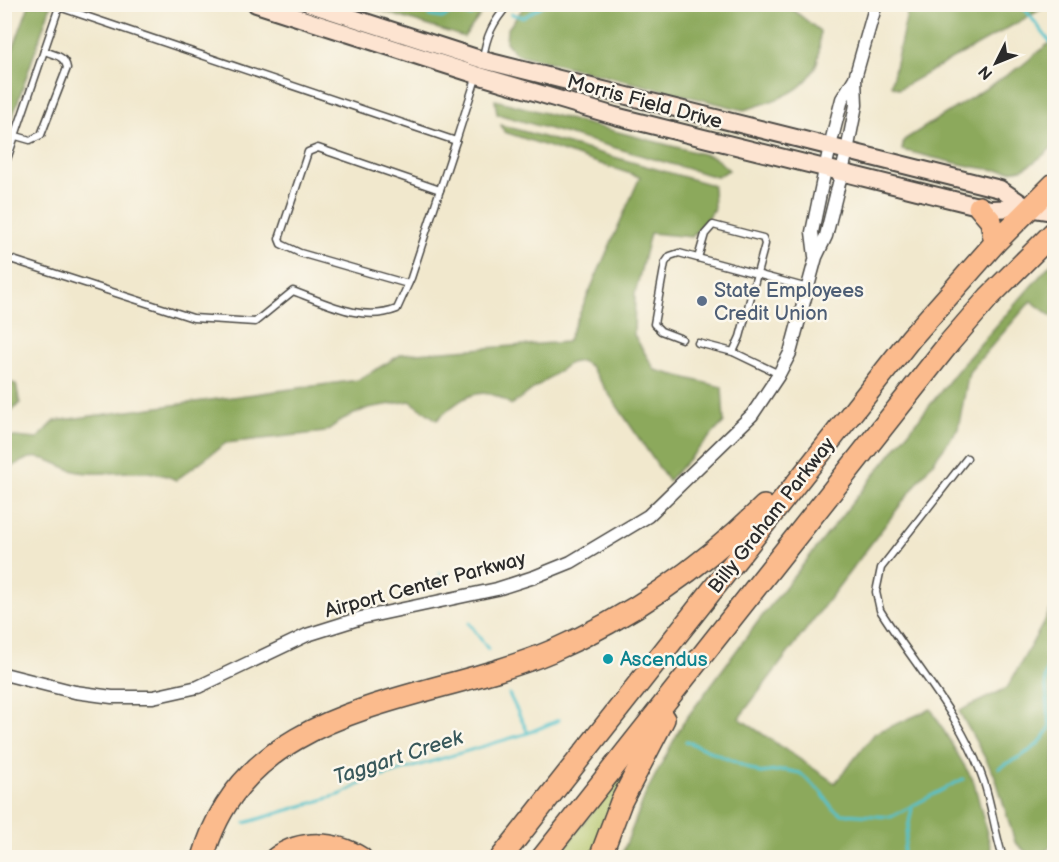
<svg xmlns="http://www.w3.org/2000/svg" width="1059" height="862" font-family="'Balsamiq Sans',sans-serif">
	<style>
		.green { fill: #b1c366; stroke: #6e7748; stroke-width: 1.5 }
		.forest { fill: #8ca95b; stroke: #5c6a43; stroke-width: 1.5 }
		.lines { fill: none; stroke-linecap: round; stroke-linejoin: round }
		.stream { stroke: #55c2cb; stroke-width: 3 }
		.lane-casing { stroke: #494743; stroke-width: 9 }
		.street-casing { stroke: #494743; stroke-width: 15 }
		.secondary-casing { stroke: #494743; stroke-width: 20 }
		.highway-casing { stroke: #494743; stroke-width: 24 }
		.lane { stroke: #fff; stroke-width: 6 }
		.street { stroke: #fff; stroke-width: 12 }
		.secondary { stroke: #fde4d1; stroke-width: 16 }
		.highway { stroke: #fbbb8d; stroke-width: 21 }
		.service-dot { fill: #5c6f8a; stroke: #fbf7ec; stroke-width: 2 }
		.culture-dot { fill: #0f9aa8; stroke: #fbf7ec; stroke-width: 2 }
		.labels { text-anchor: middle; stroke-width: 5; stroke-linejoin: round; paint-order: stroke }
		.street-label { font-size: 20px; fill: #2b2b2b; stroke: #fbf7ec }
		.service-label { font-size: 20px; fill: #4e5e75; stroke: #fbf7ec; text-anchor: start }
		.culture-label { font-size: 20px; fill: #0d838f; stroke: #fbf7ec; text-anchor: start }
		.water-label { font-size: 21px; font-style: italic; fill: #38585b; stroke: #fbf7ec }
	</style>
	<rect width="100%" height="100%" fill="#fbf7ec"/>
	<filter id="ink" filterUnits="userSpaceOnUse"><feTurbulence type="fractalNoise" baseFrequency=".0167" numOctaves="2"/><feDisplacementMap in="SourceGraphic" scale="12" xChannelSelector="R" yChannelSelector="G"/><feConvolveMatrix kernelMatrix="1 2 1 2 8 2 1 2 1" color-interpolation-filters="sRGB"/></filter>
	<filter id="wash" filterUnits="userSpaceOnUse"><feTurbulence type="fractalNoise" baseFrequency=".008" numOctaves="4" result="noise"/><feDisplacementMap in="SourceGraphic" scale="24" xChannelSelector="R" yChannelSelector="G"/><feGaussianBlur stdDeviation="1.35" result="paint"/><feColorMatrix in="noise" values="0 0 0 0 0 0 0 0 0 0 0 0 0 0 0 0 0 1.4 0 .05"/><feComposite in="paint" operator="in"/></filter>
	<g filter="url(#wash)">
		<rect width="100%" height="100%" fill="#f1e8cd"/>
		<polygon class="green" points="620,776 626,780 594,857 556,858"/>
		<g class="forest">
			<path d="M526 4 792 5V9L820 31C819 40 820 51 818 59 809 93 773 101 744 110L516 54 506 42 507 30Z"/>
			<polygon points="29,5 51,5 5,139 5,71"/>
			<polygon points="362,5 488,5 464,37"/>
			<polygon points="909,5 909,4 1049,5 899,89 891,85"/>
			<path d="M1054 39V146C1046 153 1035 163 1024 168 1001 178 929 156 902 150L904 140 1020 67Z"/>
			<polygon points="495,100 714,157 729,170 716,177 497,114"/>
			<path d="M501 125 713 185 714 209 692 237 650 233 635 294 634 335 655 370 722 387 724 422 668 481 590 366 581 361 570 363 511 405C482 380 459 399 437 420L410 401 368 408 343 419 325 432 226 443 176 480C143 463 114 478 79 472 64 470 47 455 30 458 22 460 13 467 5 470V436L37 439 55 421 358 380 402 354 567 342 640 177 504 132Z"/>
			<polygon points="1054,260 1054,318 1031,301 969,372 958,429 739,718 835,783 875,733 931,709 974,782 993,857 621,857 646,793 683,723 759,620 961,366"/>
			<polygon points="5,381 16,384 20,403 11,412 5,409"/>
			<polygon points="1054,604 1054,843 1046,851 1029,855 1015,842 995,776 959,711 1007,688"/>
		</g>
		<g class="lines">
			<g class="stream">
				<polyline points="1021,4 1054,47"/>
				<polyline points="511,14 524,17 545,4"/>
				<polyline points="430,16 442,18 458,10 470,16 479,9 492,10"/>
				<polyline points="440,573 450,579"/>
				<polyline points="469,623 488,649"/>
				<polyline points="509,694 528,733"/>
				<polyline points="686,741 760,773 785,770 800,773 821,792 833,809 842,814 891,817 963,779"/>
				<path d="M999 768C1017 758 1042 748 1050 727L1045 677 1054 646"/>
				<polyline points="245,823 342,794 366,781 528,733 559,720"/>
				<polyline points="902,858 912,808"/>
			</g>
		</g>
	</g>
	<g filter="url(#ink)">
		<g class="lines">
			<defs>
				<g id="lane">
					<polyline points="60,4 59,7 456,141 477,75"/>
					<path d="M483 59C486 36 493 22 509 4"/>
					<path d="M16 136 30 140 41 135 67 68C65 56 55 55 44 51"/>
					<polyline points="4,168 59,7"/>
					<path d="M4 257 193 318 255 322 293 291C326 303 362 323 397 309L411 278 456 141"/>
					<polyline points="698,258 705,234 713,225 763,238 765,244 740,337 733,352"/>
					<polyline points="408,284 300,253 281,244 279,239 308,152 318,148 440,190"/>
					<polyline points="682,339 661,331 654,324 665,263 670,256 679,253 808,288"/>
					<polyline points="698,343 733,352 779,374"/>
					<path d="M967 458 881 568 876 592 880 610C915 666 963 718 984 782 992 807 995 833 1003 858"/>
				</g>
				<g id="street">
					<polyline points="815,256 812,232 830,146 842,99 855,78 876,4"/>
					<polyline points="4,674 75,692 112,697 153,697 198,687 307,635 361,618 497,589 534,577 571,562 648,516 752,415 778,376 790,353 816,257 826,236 847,151 856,105 855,78"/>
				</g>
				<g id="secondary">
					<polyline points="256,4 477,75 615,116 990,209 1028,208 1054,212"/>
					<polyline points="310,4 483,60 1000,189 1028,208"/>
				</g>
				<g id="highway">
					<polyline points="979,207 991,221 995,243"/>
					<path d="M203 858C246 700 428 704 552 651 632 616 701 568 764 506"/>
					<path d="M276 858C301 840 335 841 361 858"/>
					<polyline points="501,858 911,338 995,243 1054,184"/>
					<polyline points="542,858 950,342 989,297 1054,232"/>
					<polyline points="600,858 621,802 664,719"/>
				</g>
			</defs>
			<use href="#lane" class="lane-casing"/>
			<use href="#street" class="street-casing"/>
			<use href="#secondary" class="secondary-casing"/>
			<use href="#highway" class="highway-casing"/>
			<use href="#lane" class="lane"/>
			<use href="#street" class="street"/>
			<use href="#secondary" class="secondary"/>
			<use href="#highway" class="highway"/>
		</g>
	</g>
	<circle class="service-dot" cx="702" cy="301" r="6"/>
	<circle class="culture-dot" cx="608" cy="659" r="6"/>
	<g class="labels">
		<g class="street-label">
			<text transform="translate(645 101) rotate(15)" y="7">Morris Field Drive</text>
			<text transform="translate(771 515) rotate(-52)" y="7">Billy Graham Parkway</text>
			<text transform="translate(425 584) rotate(-15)" y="7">Airport Center Parkway</text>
		</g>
		<g class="service-label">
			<text x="714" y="297">State Employees<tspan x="714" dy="23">Credit Union</tspan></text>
		</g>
		<g class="culture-label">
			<text x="620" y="666">Ascendus</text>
		</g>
		<g class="water-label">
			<text transform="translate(398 757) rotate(-18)" y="7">Taggart Creek</text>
		</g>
	</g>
	<rect width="1059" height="862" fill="none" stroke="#fbf7ec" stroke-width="24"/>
	<g transform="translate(996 63) rotate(227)" stroke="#fbf7ec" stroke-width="4.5" paint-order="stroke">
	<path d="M0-4.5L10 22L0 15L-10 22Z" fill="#2b2b2b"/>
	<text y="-9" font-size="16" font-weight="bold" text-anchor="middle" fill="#2b2b2b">N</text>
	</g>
</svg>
